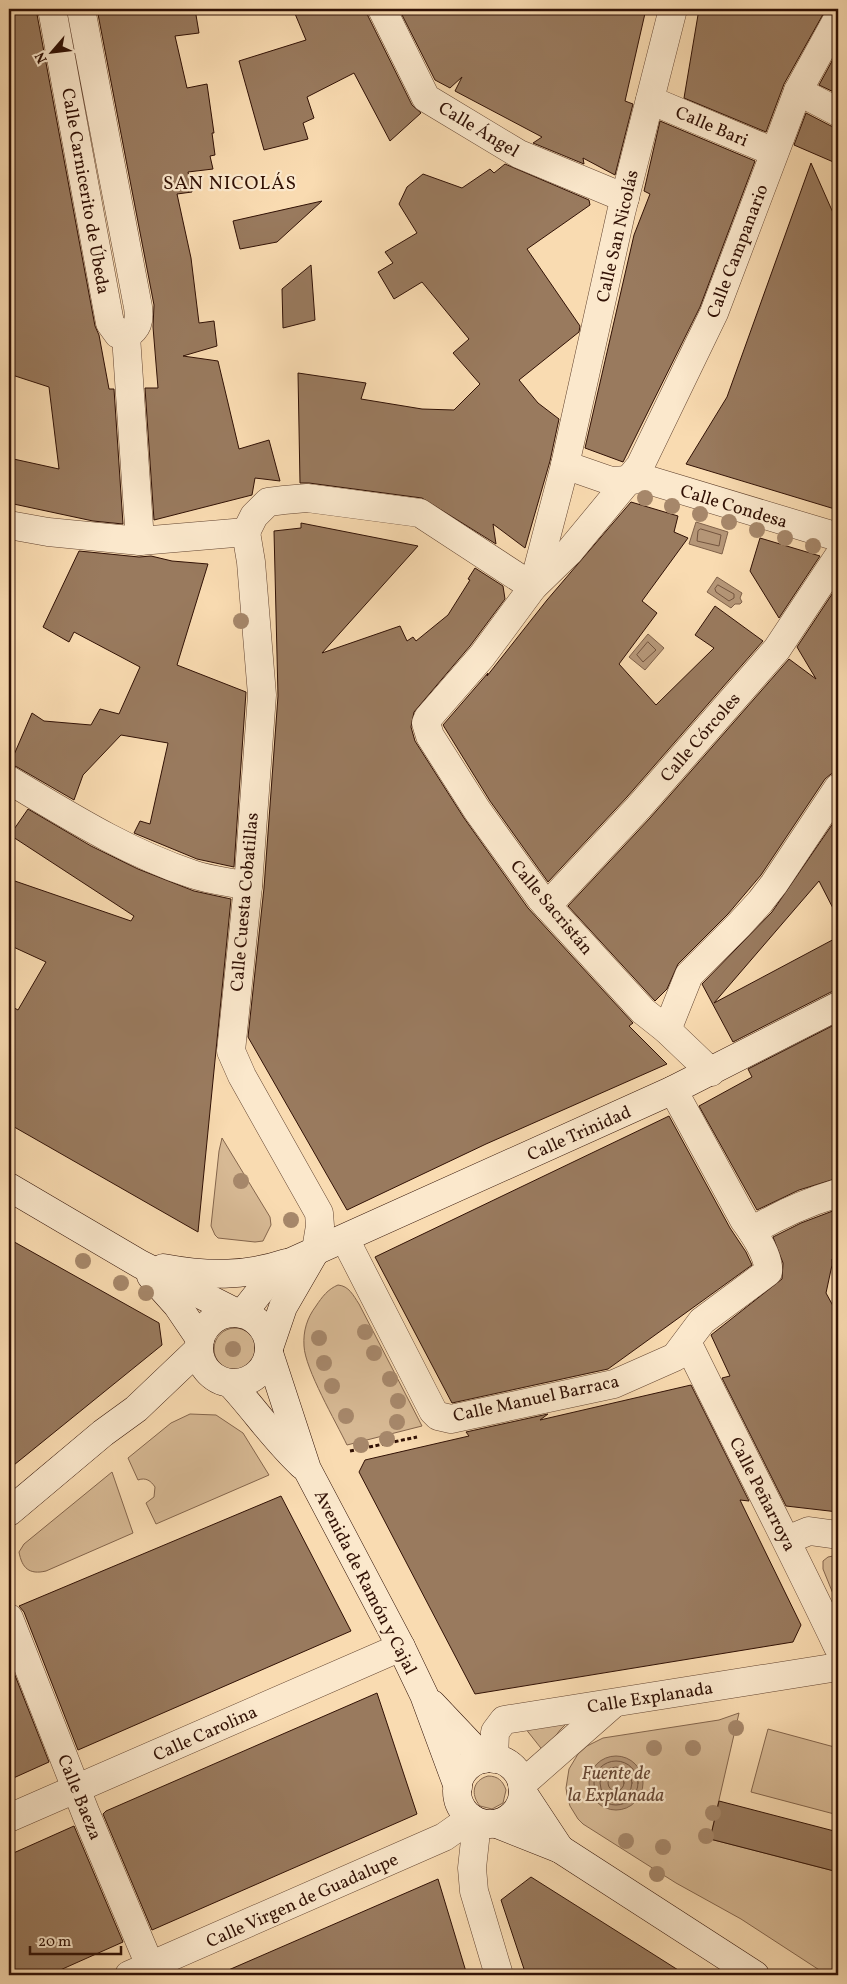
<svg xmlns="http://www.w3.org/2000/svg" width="847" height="1984" font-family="Vollkorn,serif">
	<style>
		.green { fill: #d7b994; stroke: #84654c }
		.water { fill: #b59677; stroke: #806149 }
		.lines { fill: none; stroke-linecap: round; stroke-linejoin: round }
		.shore { stroke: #73543e; stroke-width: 1 }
		.building { fill: #997a5e; stroke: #311105 }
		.street-casing { stroke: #634430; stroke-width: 29 }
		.secondary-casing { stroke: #311105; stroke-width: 29 }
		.path { stroke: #311105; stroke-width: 3; stroke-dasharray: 4 2.5; stroke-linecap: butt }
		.street { stroke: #fbe8cc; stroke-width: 28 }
		.secondary { stroke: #fbe8cc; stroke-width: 28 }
		.tree { fill: #a6876a }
		.labels { text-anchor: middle; stroke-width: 4.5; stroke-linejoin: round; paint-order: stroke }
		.street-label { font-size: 18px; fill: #311105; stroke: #fbe8cc }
		.neighbourhood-label { font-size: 19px; letter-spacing: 1px; fill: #311105; stroke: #fbe8cc }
		.water-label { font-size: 19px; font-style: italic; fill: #664633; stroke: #fbe8cc }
	</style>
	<rect width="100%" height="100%" fill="#f9dbb1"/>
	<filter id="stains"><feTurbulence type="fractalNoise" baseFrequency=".004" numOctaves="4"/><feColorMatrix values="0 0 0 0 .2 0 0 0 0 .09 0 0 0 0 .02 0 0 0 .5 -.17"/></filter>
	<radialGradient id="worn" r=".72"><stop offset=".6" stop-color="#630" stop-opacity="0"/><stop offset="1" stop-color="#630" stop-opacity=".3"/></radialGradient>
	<g class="green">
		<polygon points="222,1138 270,1217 271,1225 263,1241 255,1242 218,1238 215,1235 211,1226 219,1151"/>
		<path d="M338 1285C349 1286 353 1295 359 1304L422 1426 347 1445C336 1422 305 1369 304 1346 303 1331 307 1318 316 1306 322 1297 328 1289 338 1285Z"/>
		<circle cx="235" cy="1349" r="21"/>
		<path d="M190 1414 216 1415 243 1433 269 1475 156 1524 146 1503 154 1497 155 1487C151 1481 146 1477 138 1480L128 1458 171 1423Z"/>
		<path d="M112 1472 133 1533 46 1571C29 1575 22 1568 19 1552L24 1544Z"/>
		<polygon points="838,1555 838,1606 823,1569 823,1561 828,1557"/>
		<polygon points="739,1713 710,1839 838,1872 838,1975 827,1975 741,1919 676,1883 583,1824 578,1819 570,1806 567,1795 566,1788 569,1769 578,1754 587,1746 603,1738 719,1720"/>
		<polygon points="567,1723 560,1730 544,1752 525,1728"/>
		<polygon points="768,1729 838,1748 838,1815 751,1792"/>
		<path d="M488 1776C498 1776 503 1781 506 1790L503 1803 492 1809 480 1806C470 1794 473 1780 488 1776Z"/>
	</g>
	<g class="water">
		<polygon points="696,522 728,532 722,554 689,544"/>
		<polygon points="717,577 742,593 740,598 742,602 740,604 735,604 731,608 707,592"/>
		<polygon points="648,634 664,648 645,670 629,657"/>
		<circle cx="616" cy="1783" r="27"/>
	</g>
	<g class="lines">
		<g class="shore">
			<polygon points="701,529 721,535 719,546 697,541 698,531"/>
			<polygon points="718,585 734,594 734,598 729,601 716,592 715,589"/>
			<polygon points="648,642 656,650 643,662 637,655"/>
			<circle cx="616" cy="1783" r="22"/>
			<circle cx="616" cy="1783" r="16"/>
			<circle cx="616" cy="1783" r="8"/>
		</g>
	</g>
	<g class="building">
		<polygon points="9,9 36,9 95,326 99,335 109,389 114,389 123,524 93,521 9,503 9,458 59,469 49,387 9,374 12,347 9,346"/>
		<polygon points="97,9 195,9 199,33 175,36 187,88 207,84 214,133 212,133 215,155 210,156 213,169 188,172 192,192 177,194 191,258 199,323 214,321 217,346 183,356 218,361 239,449 269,440 280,481 255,478 252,495 154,520 145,388 158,388 153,327 154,305"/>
		<polygon points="293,9 366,9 368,16 412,105 421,113 390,141 354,73 307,97 314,118 303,123 308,139 264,150 239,61 306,40"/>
		<polygon points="399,9 646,9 625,101 633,104 615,175 583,158 584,164 533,143 542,137 455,91 462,77 450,88 435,80"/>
		<polygon points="699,9 826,9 784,84 766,132 684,98"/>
		<polygon points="838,50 838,94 819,85"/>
		<polygon points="806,113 831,126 838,128 838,164 794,145"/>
		<polygon points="660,121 755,161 700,307 623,462 585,448 634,235 650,194 644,191"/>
		<polygon points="811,163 838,224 838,510 686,464 727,397"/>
		<polygon points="505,164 589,200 590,205 527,249 580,326 579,332 519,380 538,403 559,419 550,461 525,548 493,524 496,544 422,498 309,483 300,483 298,373 366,383 361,399 422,409 454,410 480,384 453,353 469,339 422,282 394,299 378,272 393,263 385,252 417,233 399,204 407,187 423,174 462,188 490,169 494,173"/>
		<polygon points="322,201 277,242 240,249 233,221"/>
		<polygon points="311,265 315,320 283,328 282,289"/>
		<polygon points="631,502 678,516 674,532 688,538 642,601 657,613 619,664 656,705 714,648 695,635 715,606 763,641 627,797 548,882 490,801 443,725 488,673 487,676 547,600"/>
		<polygon points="301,523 418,546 322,653 400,626 407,641 413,637 416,641 448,615 470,580 468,579 475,568 503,586 505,599 470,646 414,712 411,727 415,741 464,818 528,908 633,1023 629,1026 667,1064 486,1144 347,1210 248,1037 264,888 278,696 274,531 301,528"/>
		<polygon points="760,538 820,556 779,618 750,571"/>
		<polygon points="79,551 139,557 151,556 172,561 208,564 177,665 246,692 234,867 197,859 134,833 140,821 150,824 168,743 121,735 83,775 74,800 17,767 10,764 32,713 44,721 91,725 100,709 119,714 140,667 74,632 69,642 43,627"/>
		<polygon points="838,585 838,772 831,774 825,779 761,875 728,914 678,964 667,989 655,1001 568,906 650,818 789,659 816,679 797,647"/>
		<polygon points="28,809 91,846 138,869 194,891 231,899 198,1232 9,1124 9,1005 18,1010 46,962 9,945 9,879 131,921 134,916 10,835"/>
		<polygon points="838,816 838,918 819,881 714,1003 838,937 838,990 831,992 733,1042 702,984 772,912"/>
		<polygon points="838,1023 838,1178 799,1190 757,1210 699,1106 752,1077 748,1069"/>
		<polygon points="669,1116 730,1228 746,1252 752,1265 608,1369 452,1403 375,1257"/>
		<polygon points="838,1209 838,1258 832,1259 832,1265 826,1293 838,1315 838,1512 786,1506 722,1378 730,1376 711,1335 782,1279 783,1263 773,1237 801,1223"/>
		<polygon points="9,1239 159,1323 162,1345 9,1469"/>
		<polygon points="691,1385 749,1501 740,1500 801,1625 793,1642 475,1694 359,1472 365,1460 469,1436 466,1432 548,1414 540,1420"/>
		<polygon points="281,1496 351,1631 78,1750 24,1612 19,1606"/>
		<polygon points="9,1660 49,1762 9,1780"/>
		<polygon points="377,1693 417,1814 152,1930 103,1814 106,1811"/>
		<polygon points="719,1801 838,1832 838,1872 710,1839"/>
		<polygon points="74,1826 123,1942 49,1975 9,1975 9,1855"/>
		<polygon points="531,1877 645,1949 686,1975 526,1975 501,1900"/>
		<polygon points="438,1879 467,1975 217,1975"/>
	</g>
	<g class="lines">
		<defs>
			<g id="street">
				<path d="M52 9 110 323 118 334 126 336C138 328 140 321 138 307L81 9"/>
				<polyline points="382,9 426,98 519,154 625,198"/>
				<polyline points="798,91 838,112"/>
				<polyline points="650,100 774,152"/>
				<polyline points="126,336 140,541"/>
				<polyline points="565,465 621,213 673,9"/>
				<polyline points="9,525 48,532 140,541 246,532"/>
				<polyline points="246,532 251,562 262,695 248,886 231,1051 242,1076 319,1213 320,1226 316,1250"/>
				<polyline points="246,532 254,516 268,502 284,500 307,498 420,513 533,587 565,465 611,481 645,479 838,537"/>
				<path d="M9 780C68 815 126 852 192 874 209 880 229 882 248 886"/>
				<polyline points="547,906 639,807 777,649 838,557"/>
				<polyline points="667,1030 689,975 739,925 760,902 774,884 838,788"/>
				<polyline points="711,1072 667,1030 643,1011 541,899 477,810 430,736 426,723 428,718 482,656 533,587 569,552 640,466 714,313 798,91 838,18"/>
				<path d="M752 1231C780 1214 808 1202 838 1193"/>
				<path d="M345 1239 433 1411 438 1416 451 1419 614 1384 675 1357 702 1321 768 1272C770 1257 753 1232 744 1220L673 1090"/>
				<path d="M687 1342C737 1444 789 1544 838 1647"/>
				<polyline points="787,1540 809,1531 838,1535"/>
				<polyline points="9,1618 86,1814 154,1975"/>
				<polyline points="494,1759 495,1732 504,1720 838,1667"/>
				<polyline points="522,1784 613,1704"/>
				<polyline points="9,1818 401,1647"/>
				<polyline points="477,1822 472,1868 474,1891 499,1975"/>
				<polyline points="129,1975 444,1837 471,1818"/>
			</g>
			<g id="secondary">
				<polyline points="9,1187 140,1264 237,1313"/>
				<path d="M163 1268C206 1276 244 1277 286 1263"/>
				<polyline points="151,1276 177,1305 200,1339"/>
				<circle cx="234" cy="1348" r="35"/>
				<polyline points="242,1314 265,1285 291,1262 673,1090 838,1006"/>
				<polyline points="269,1348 283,1307 316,1250"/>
				<polyline points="269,1353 307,1469 401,1647 424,1695 458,1787"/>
				<path d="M230 1383C255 1410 275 1440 302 1465"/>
				<polyline points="9,1512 103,1433 136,1409 199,1349"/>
				<polyline points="432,1704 484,1759"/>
				<circle cx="490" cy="1791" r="33"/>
				<polyline points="523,1793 560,1849"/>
				<polyline points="497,1824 560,1849 755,1975"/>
			</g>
		</defs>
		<use href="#street" class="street-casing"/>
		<use href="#secondary" class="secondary-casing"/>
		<polyline class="path" points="350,1451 417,1437"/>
		<use href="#street" class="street"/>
		<use href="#secondary" class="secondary"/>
	</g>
	<g class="tree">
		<circle cx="645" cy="498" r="8"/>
		<circle cx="672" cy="506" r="8"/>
		<circle cx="700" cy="514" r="8"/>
		<circle cx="729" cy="522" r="8"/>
		<circle cx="757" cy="530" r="8"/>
		<circle cx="785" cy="538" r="8"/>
		<circle cx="813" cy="546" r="8"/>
		<circle cx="241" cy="621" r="8"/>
		<circle cx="241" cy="1181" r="8"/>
		<circle cx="291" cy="1220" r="8"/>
		<circle cx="83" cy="1261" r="8"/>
		<circle cx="121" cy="1283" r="8"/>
		<circle cx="146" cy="1293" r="8"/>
		<circle cx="365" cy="1332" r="8"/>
		<circle cx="319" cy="1338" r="8"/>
		<circle cx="233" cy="1349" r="8"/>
		<circle cx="374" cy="1353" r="8"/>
		<circle cx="324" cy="1363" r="8"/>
		<circle cx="390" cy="1379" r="8"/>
		<circle cx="332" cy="1386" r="8"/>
		<circle cx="398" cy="1401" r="8"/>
		<circle cx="346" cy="1416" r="8"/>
		<circle cx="397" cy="1422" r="8"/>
		<circle cx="387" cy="1439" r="8"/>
		<circle cx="361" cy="1445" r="8"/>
		<circle cx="736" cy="1728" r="8"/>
		<circle cx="654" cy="1748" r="8"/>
		<circle cx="693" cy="1748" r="8"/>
		<circle cx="713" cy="1813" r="8"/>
		<circle cx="706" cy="1836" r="8"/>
		<circle cx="626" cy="1841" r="8"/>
		<circle cx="663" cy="1847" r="8"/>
		<circle cx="657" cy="1874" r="8"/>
	</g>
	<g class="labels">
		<g class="street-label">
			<text transform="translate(712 126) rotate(23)" y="6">Calle Bari</text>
			<text transform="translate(479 129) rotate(31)" y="6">Calle Ángel</text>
			<text transform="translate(86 191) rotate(80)" y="6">Calle Carnicerito de Úbeda</text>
			<text transform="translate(617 236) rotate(-77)" y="6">Calle San Nicolás</text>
			<text transform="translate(737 251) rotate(-69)" y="6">Calle Campanario</text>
			<text transform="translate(734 506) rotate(17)" y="6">Calle Condesa</text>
			<text transform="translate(700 737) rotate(-49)" y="6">Calle Córcoles</text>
			<text transform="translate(244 902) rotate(-85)" y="6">Calle Cuesta Cobatillas</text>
			<text transform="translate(552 907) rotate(50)" y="6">Calle Sacristán</text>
			<text transform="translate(579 1133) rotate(-24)" y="6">Calle Trinidad</text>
			<text transform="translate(536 1398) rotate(-12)" y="6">Calle Manuel Barraca</text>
			<text transform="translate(763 1494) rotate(63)" y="6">Calle Peñarroya</text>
			<text transform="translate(366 1582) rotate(63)" y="6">Avenida de Ramón y Cajal</text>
			<text transform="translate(650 1697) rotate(-9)" y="6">Calle Explanada</text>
			<text transform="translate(205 1733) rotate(-24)" y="6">Calle Carolina</text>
			<text transform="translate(80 1797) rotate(68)" y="6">Calle Baeza</text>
			<text transform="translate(302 1900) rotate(-24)" y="6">Calle Virgen de Guadalupe</text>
		</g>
		<g class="neighbourhood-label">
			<text x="230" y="189">SAN NICOLÁS</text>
		</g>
		<g class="water-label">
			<text x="616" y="1779">Fuente de<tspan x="616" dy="22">la Explanada</tspan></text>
		</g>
	</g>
	<rect width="847" height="1984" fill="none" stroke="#f9dbb1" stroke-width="30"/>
	<rect x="10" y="10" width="827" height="1964" fill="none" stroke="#311105" stroke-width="2.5"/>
	<rect x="15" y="15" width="817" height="1954" fill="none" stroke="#311105"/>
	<g transform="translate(52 52) rotate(242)" stroke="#fbe8cc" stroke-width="4" paint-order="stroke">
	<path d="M0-4L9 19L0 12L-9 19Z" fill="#311105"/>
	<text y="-8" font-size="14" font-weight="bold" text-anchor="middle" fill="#311105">N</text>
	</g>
	<path d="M30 1946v8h91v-8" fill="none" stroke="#311105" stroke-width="2.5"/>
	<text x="38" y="1946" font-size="15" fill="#311105" stroke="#fbe8cc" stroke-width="4" paint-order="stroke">20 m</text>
	<rect width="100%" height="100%" filter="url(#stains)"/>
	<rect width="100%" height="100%" fill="url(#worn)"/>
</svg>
